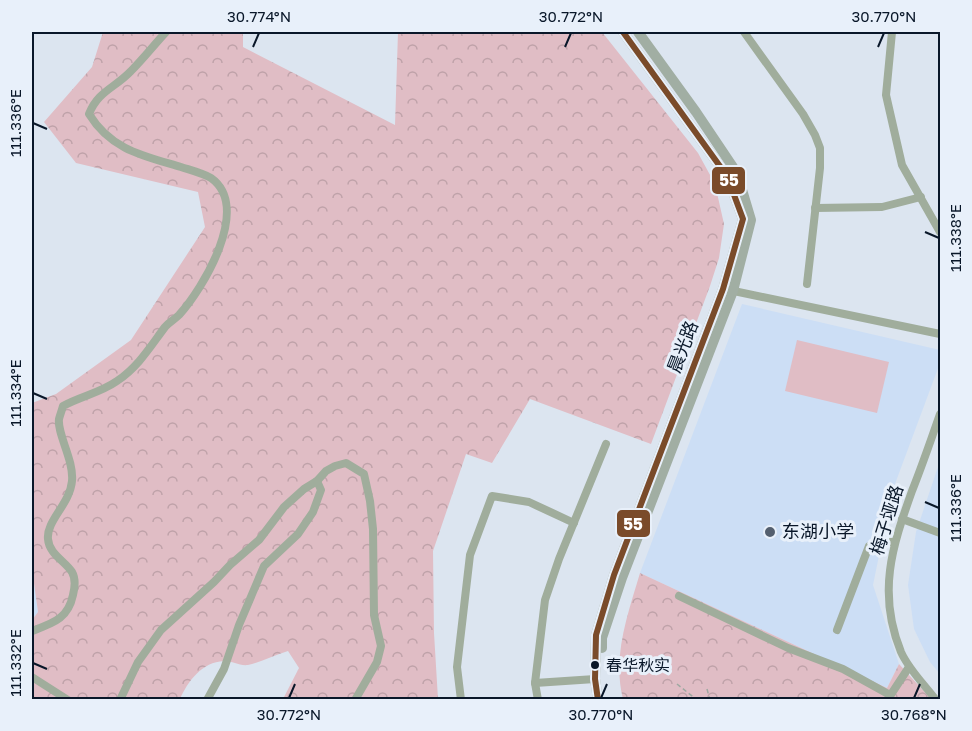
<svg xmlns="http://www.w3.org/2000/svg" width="972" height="731" font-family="'Golos Text','Noto Sans SC',sans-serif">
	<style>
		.built { fill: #ccdef5 }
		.forest { fill: url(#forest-crowns) }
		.green { fill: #e0bdc5 }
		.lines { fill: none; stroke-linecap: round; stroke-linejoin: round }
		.path { stroke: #9ea8a1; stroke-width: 1.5; stroke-dasharray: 4.5 3; stroke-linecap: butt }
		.minor { stroke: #a0ad9c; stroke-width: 8 }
		.major { stroke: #a1aea3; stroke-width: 10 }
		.bus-1-casing { stroke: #e8f0fa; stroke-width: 10 }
		.bus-1 { stroke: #7a4b2a; stroke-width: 6 }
		.ticks { fill: none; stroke: #091729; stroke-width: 2 }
		.poi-dot { fill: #535f6f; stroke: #e8f0fa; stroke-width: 2 }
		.bus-dot { fill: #091729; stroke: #e8f0fa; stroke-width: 2 }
		.labels { text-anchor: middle; stroke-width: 6; stroke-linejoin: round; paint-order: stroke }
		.bus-label { font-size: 16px; fill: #091729; stroke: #e8f0fa; text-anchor: start }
		.street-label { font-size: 18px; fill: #091729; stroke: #e8f0fa }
		.poi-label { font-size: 18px; fill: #091729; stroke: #e8f0fa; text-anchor: start }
		.line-badge { stroke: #e8f0fa; stroke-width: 2 }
		.badge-label { font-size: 16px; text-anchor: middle; font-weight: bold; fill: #fff }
		.neatline { fill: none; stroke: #091729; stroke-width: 2 }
		.ticks-label { font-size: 15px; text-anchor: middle; fill: #091729 }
	</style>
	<defs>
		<pattern id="forest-crowns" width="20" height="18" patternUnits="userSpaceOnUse" patternTransform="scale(1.5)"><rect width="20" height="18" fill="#e0bdc5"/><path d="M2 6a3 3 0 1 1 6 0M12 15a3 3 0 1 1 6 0" fill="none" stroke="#bfa2a9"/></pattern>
	</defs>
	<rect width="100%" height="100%" fill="#dce5f0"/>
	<g class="built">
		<polygon points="742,304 940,350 940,363 892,492 873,585 899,664 887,688 640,573"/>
		<polygon points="940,461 940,674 930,662 914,629 908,585 916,532"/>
		<polygon points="32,569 38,612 32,620"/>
	</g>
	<g class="forest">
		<path d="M103 32H243V47L395 125 398 32H602L698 153 715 184 724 224 719 258 710 286 651 444 530 399 492 463 466 454 433 551 434 633 438 699H283L299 668 288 651C274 655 262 662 248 665 239 666 233 661 224 661 202 662 188 681 180 699H32V620L38 612 32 569V403L56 394 131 340 205 227 198 192 76 163 44 122 92 67Z"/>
		<path d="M640 573 887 688 899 664 931 699H623C612 656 628 614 640 573Z"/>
	</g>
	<polygon class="green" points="797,340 889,362 877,413 785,391"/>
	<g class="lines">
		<g class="path">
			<polyline points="677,684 697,700"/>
			<polyline points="707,689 710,700"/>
		</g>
		<g class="minor">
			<polyline points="744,32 803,114 815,135 820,148 820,168 807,284"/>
			<polyline points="892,32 886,95 902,165 940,232"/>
			<polyline points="815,208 882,207 921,197"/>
			<polyline points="729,290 940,334"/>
			<polyline points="902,519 940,533"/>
			<polyline points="679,596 788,648 843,669 890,695"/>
			<polyline points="837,630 869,546 875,542 894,542"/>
			<path d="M32 631C53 623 68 619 73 595 75 587 76 579 72 572 65 561 49 554 48 539 46 521 70 504 72 481 74 460 57 434 59 419 60 415 62 410 63 406 81 396 100 393 117 381 138 367 150 347 165 327 169 322 174 320 179 315 203 289 252 207 211 178 202 173 190 170 181 167 144 156 111 150 89 114 98 91 115 88 131 71 143 59 154 45 166 32"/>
			<polyline points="32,677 68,700"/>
			<polyline points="535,683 595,679"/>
			<polyline points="888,699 909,667"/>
			<polyline points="120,700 138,662 161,630 214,582 230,565 259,540 284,507 304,489 317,481 326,471 335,466 346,463 364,474 370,501 373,529 374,615 381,646 377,662 355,700"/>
			<polyline points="207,700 224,669 239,625 264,566 298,534 313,512 321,490 317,481"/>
			<polyline points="461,700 457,667 470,555 492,496 529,502 574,523"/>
			<polyline points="538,700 535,683 545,600 559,559 606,444"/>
			<path d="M936 700C924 684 909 670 901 652 877 593 892 547 912 491 922 466 931 440 940 414"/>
		</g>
		<g class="major">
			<polyline points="602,648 602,638 622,578 733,291 751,220 737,173 696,112 638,32"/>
			<polyline points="598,700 595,679 596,635 614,575 723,289 743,219 727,176 623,32"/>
		</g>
		<defs>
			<polyline id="bus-1" points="598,700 595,679 596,635 614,575 723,289 743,219 727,176 623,32"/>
		</defs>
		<use href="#bus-1" class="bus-1-casing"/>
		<use href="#bus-1" class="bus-1"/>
	</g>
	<path class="ticks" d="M253 47 259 33M565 47 571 33M878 47 884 33M33 123 47 129M925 232 939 238M33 393 47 399M925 502 939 508M33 663 47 669M289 698 295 684M601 698 607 684M914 698 920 684"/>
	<circle class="poi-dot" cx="770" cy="532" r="6"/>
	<circle class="bus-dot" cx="595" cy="665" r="5"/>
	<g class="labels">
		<g class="bus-label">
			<text x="606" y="671">春华秋实</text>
		</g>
		<g class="street-label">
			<text transform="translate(683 347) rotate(-69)" y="6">晨光路</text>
			<text transform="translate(887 520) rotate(-73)" y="6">梅子垭路</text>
		</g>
		<g class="poi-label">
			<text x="782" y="538">东湖小学</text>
		</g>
	</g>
	<g class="line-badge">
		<rect x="711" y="166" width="35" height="29" rx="6" fill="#7a4b2a"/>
		<rect x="616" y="509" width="35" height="29" rx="6" fill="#7a4b2a"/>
	</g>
	<g class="badge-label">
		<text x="729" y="186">55</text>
		<text x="633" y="530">55</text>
	</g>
	<rect width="972" height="731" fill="none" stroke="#e8f0fa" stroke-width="66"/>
	<rect x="33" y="33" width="906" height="665" class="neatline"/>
	<g class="ticks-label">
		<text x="259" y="22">30.774°N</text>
		<text x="571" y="22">30.772°N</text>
		<text x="884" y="22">30.770°N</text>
		<text transform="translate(16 123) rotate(-90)" y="5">111.336°E</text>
		<text transform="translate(956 238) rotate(-90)" y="5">111.338°E</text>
		<text transform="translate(16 393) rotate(-90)" y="5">111.334°E</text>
		<text transform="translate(956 508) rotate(-90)" y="5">111.336°E</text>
		<text transform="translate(16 663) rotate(-90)" y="5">111.332°E</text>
		<text x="289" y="720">30.772°N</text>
		<text x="601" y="720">30.770°N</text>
		<text x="914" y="720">30.768°N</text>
	</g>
</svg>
